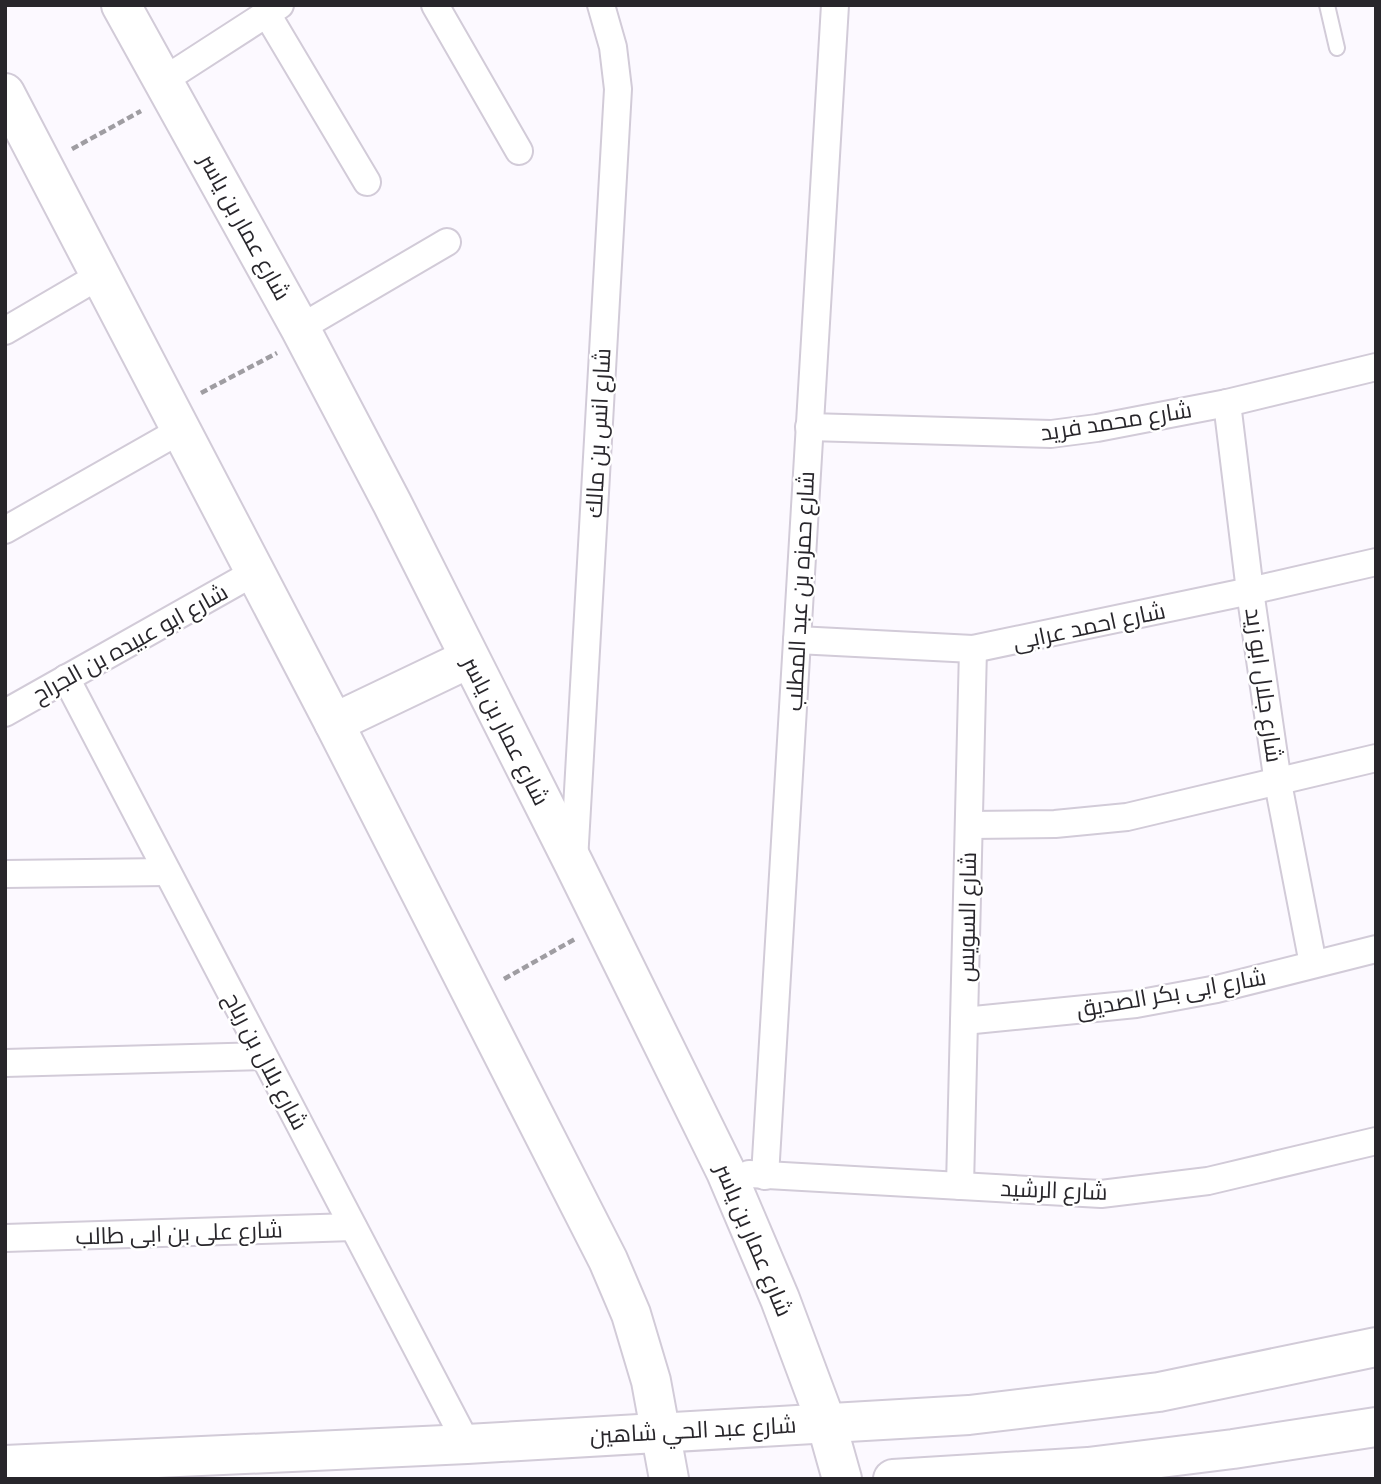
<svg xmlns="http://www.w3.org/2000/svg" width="1381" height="1484" font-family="'Roboto Condensed',Cairo,sans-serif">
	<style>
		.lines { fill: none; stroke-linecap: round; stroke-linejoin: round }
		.lane-casing { stroke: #d2cbd8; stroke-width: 18 }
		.street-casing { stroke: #d2cbd8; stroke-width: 30 }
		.secondary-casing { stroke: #d2cbd8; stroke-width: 42 }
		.path { stroke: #9f9da2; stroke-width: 4.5; stroke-dasharray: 7 3.5; stroke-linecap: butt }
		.lane { stroke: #fff; stroke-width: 14 }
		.street { stroke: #fff; stroke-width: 26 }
		.secondary { stroke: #fff; stroke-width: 38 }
		.labels { text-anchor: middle; stroke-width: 5; stroke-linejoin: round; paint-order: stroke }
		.street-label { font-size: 23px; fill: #28262b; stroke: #fff }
	</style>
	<rect width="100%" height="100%" fill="#fcf9ff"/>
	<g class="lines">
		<defs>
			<polyline id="lane" points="1327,5 1337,48"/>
			<g id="street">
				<polyline points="435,5 519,151"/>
				<polyline points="267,14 367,182"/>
				<polyline points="164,80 280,5"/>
				<polyline points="300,328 447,242"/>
				<polyline points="5,331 99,276"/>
				<polyline points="1227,403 1250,591 1278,783 1313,964"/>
				<polyline points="809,427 1051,434 1097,428 1227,403 1376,367"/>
				<polyline points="5,530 181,430"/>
				<polyline points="797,640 973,649 1250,591 1376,562"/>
				<polyline points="66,678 467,1444"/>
				<polyline points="5,713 255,572"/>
				<polyline points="969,825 1055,824 1127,817 1376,758"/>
				<polyline points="574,861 618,89 613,47 601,5"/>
				<polyline points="5,874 167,872"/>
				<polyline points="964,1021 1136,1004 1217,989 1376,949"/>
				<polyline points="5,1063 263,1056"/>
				<polyline points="749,1174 1101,1194 1208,1181 1376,1141"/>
				<polyline points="765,1176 835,5"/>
				<polyline points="960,1186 973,649"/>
				<polyline points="5,1238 353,1227"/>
			</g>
			<g id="secondary">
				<polyline points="121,5 300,328 392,503 574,864 726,1172 780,1299 826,1422 842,1479"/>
				<polyline points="5,93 334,723 608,1260 631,1314 651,1381 669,1479"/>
				<polyline points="334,723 468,659"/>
				<polyline points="5,1465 467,1444 969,1415 1159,1392 1376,1347"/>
				<polyline points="893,1479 1088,1467 1233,1449 1376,1427"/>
			</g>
		</defs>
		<use href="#lane" class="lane-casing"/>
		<use href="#street" class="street-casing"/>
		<use href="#secondary" class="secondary-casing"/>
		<g class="path">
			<polyline points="72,149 141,111"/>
			<polyline points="201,393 277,353"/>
			<polyline points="504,979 575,939"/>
		</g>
		<use href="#lane" class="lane"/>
		<use href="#street" class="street"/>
		<use href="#secondary" class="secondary"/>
	</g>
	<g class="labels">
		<g class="street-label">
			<text transform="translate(245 227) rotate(61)" y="8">شارع عمار بن ياسر</text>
			<text transform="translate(1116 421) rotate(-9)" y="8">شارع محمد فريد</text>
			<text transform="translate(598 433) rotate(-87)" y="8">شارع انس بن مالك</text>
			<text transform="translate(800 591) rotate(-87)" y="8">شارع حمزه بن عبد المطلب</text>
			<text transform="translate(1089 626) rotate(-12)" y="8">شارع احمد عرابى</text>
			<text transform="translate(130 643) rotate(-29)" y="8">شارع ابو عبيده بن الجراح</text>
			<text transform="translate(1264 685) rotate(82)" y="8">شارع جلال ابو زيد</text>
			<text transform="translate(506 731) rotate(63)" y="8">شارع عمار بن ياسر</text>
			<text transform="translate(967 917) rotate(-89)" y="8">شارع السويس</text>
			<text transform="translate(1171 993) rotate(-10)" y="8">شارع ابى بكر الصديق</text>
			<text transform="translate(266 1061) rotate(62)" y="8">شارع بلال بن رباح</text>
			<text transform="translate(1054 1190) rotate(2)" y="8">شارع الرشيد</text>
			<text transform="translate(179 1233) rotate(-2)" y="8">شارع على بن ابى طالب</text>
			<text transform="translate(754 1240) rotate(67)" y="8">شارع عمار بن ياسر</text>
			<text transform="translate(693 1430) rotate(-3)" y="8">شارع عبد الحي شاهين</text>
		</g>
	</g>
	<rect width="1381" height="1484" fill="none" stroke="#28262b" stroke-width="14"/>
</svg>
